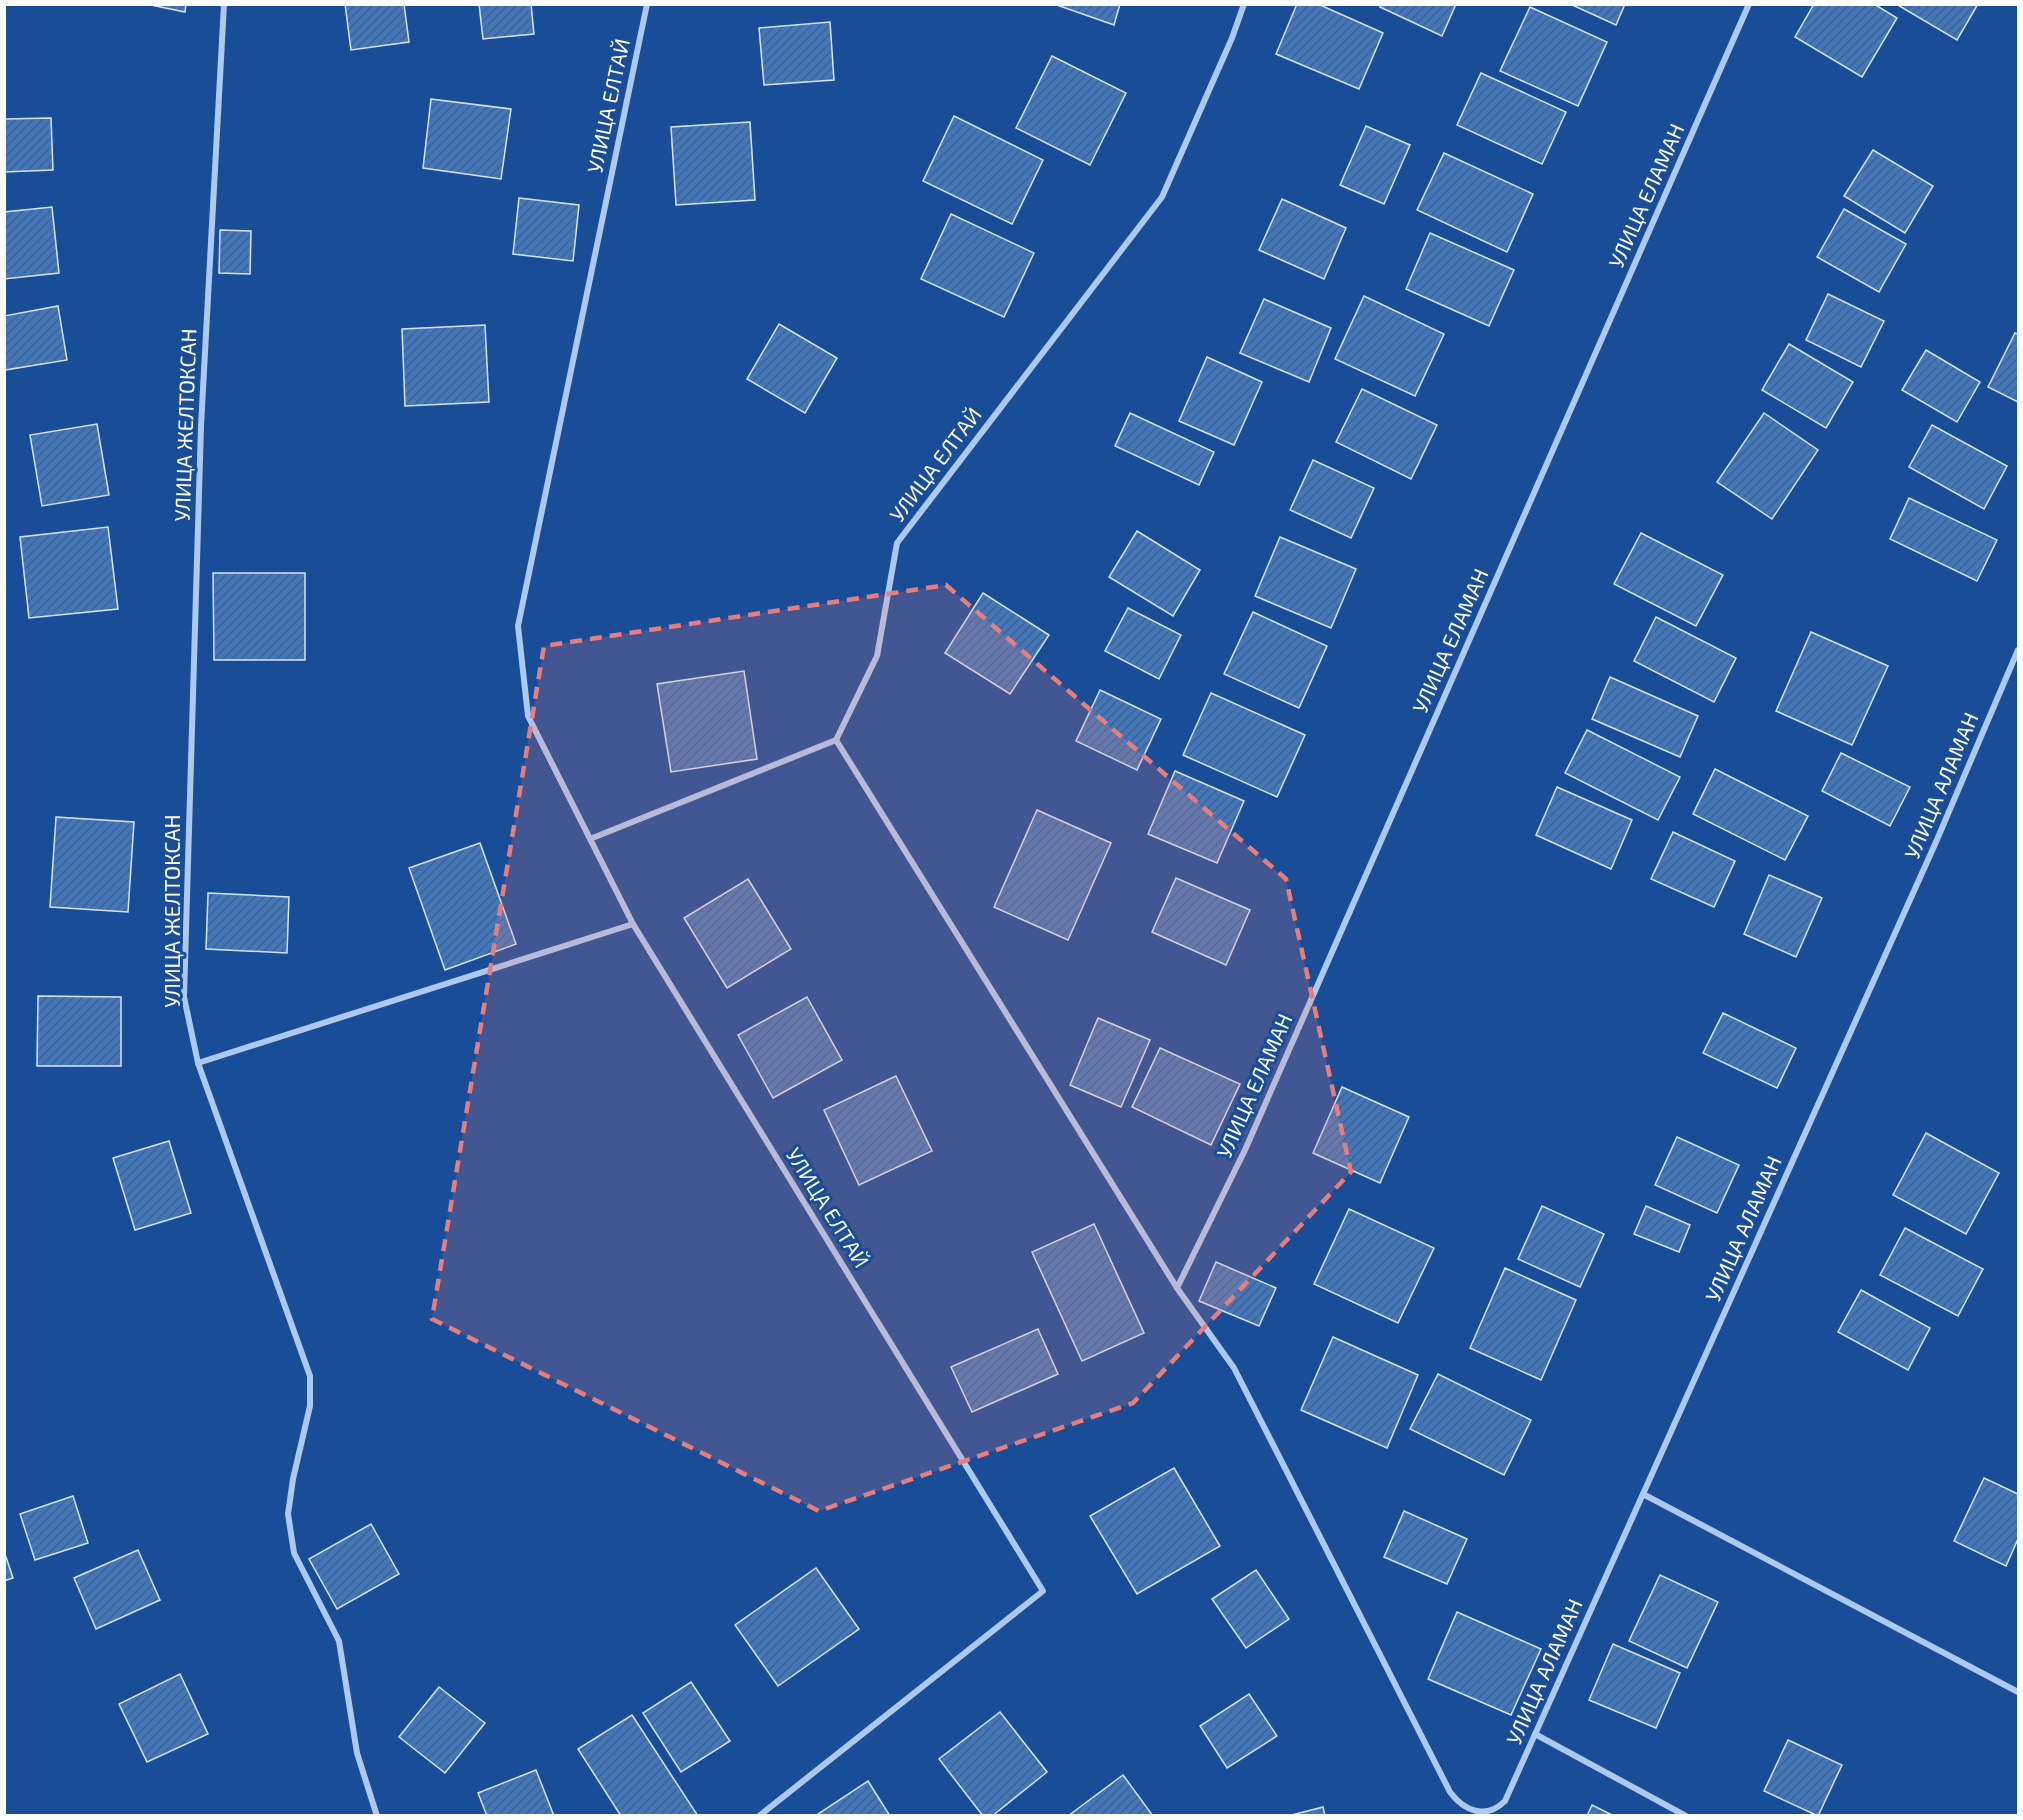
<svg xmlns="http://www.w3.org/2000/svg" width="2023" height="1820" font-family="'Exo 2',sans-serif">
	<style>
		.building { fill: url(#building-hatch); stroke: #d3e5fc; stroke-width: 1.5 }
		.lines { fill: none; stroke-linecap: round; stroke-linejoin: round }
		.street { stroke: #accaf1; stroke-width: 6 }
		.marked { fill: #e67e7e; fill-opacity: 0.2; stroke: #e67e7e; stroke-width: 4.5; stroke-dasharray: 12 8; stroke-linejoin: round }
		.labels { text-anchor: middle; stroke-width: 6; stroke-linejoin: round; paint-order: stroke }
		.street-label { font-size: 21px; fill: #fff; stroke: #194d97 }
	</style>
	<defs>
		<pattern id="building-hatch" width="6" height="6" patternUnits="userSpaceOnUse" patternTransform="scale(1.5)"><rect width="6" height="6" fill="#4277be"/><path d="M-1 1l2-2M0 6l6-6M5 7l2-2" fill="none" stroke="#476285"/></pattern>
	</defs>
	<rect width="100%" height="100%" fill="#194d97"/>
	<g class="building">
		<polygon points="146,4 186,4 185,12"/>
		<polygon points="345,4 404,4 409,42 351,50"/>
		<polygon points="479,4 531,4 534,34 483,39"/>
		<polygon points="1054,4 1120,4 1114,25"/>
		<polygon points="1297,4 1318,4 1383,33 1359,89 1276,54"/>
		<polygon points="1381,4 1456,4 1442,36 1380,7"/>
		<polygon points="1570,4 1625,4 1616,25"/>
		<polygon points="1814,4 1874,4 1897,18 1862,77 1795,37"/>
		<polygon points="1896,4 1978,4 1957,40"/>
		<polygon points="1530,7 1607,42 1578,106 1500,71"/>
		<polygon points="830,22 834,80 764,85 759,28"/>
		<polygon points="1052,56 1126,93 1090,165 1016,128"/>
		<polygon points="1481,73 1566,112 1542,164 1457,125"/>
		<polygon points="431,99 511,109 501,179 423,168"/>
		<polygon points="954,116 1043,160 1012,224 923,181"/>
		<polygon points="51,118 53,170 4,172 4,119"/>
		<polygon points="750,122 755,200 676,205 671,127"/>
		<polygon points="1366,126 1410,145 1384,204 1340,185"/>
		<polygon points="1873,150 1933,186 1905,233 1844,196"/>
		<polygon points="1444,153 1533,194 1507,252 1417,210"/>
		<polygon points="519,198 579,205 573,261 513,254"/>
		<polygon points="1282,199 1346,228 1324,279 1259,250"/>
		<polygon points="52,207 59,273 4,279 4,212"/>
		<polygon points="1844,209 1906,244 1879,292 1817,257"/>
		<polygon points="951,214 1034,253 1004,317 921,279"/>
		<polygon points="220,230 251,231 250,274 219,273"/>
		<polygon points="1430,233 1514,270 1489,326 1406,289"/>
		<polygon points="1828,294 1884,321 1861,367 1806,340"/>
		<polygon points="1364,296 1444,334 1415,396 1335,359"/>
		<polygon points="1264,299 1331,328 1309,382 1240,353"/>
		<polygon points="58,306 67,360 5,370 4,316"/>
		<polygon points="779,324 837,358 805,413 747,379"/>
		<polygon points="485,325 489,402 405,406 402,329"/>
		<polygon points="2015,333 2018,334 2018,402 1988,387"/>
		<polygon points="1789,344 1853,382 1826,428 1762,390"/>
		<polygon points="1926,350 1980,382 1957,422 1902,390"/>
		<polygon points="1207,357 1262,382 1234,445 1179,421"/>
		<polygon points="1362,389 1437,425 1411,479 1336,442"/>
		<polygon points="1130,413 1214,452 1199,485 1115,446"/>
		<polygon points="1764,413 1818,450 1772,519 1717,482"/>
		<polygon points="97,424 109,495 42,506 30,435"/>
		<polygon points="1932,425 2007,466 1984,509 1909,467"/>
		<polygon points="1313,460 1374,488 1351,538 1290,510"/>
		<polygon points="1909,498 1997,540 1977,581 1890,539"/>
		<polygon points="108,527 118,609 29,618 20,537"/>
		<polygon points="1137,531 1200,570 1173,616 1109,577"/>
		<polygon points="1641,533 1723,575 1696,626 1614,584"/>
		<polygon points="1280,537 1356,569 1331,628 1255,596"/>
		<polygon points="213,573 305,573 305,660 214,660"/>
		<polygon points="983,593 1049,635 1010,694 945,653"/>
		<polygon points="1128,608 1181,635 1159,679 1105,651"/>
		<polygon points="1253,612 1327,646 1299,708 1224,674"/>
		<polygon points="1656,617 1736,658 1714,702 1634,661"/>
		<polygon points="1811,632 1888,666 1852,745 1776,711"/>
		<polygon points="744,671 757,759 671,772 657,684"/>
		<polygon points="1610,677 1698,716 1680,757 1592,719"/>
		<polygon points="1100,690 1161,719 1137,770 1076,741"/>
		<polygon points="1211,693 1305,735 1277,797 1183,755"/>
		<polygon points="1587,730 1680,777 1658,820 1565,773"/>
		<polygon points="1841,753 1910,787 1890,826 1822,791"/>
		<polygon points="1715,769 1808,816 1785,860 1693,814"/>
		<polygon points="1175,771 1244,801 1217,863 1148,834"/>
		<polygon points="1557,787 1632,820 1611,869 1536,835"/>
		<polygon points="1037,810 1111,843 1068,940 994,907"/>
		<polygon points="56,817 134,822 128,912 50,907"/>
		<polygon points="1673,832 1735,861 1714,907 1651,879"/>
		<polygon points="480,843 516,944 445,970 409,868"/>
		<polygon points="1769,875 1822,898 1796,957 1744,934"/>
		<polygon points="1176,878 1250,910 1226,965 1152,932"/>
		<polygon points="748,879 791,949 727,988 684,918"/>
		<polygon points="208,893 289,897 287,953 206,949"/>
		<polygon points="38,996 121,997 121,1066 37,1066"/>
		<polygon points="807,997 842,1060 773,1098 738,1035"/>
		<polygon points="1723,1013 1796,1048 1777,1088 1703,1053"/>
		<polygon points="1098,1018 1150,1040 1121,1107 1070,1085"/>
		<polygon points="1160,1048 1240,1084 1211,1145 1132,1107"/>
		<polygon points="896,1076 932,1151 859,1185 824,1110"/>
		<polygon points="1342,1087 1409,1117 1380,1183 1313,1153"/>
		<polygon points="1926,1133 1999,1173 1966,1234 1893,1195"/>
		<polygon points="1677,1137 1739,1165 1717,1213 1655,1185"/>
		<polygon points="169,1141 191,1213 135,1230 113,1158"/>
		<polygon points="1542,1206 1604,1234 1580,1287 1518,1259"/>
		<polygon points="1646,1206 1690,1225 1679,1252 1634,1234"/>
		<polygon points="1349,1209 1434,1248 1398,1323 1314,1284"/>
		<polygon points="1094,1224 1144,1333 1082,1361 1032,1252"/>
		<polygon points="1905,1228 1983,1269 1958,1316 1880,1275"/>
		<polygon points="1216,1262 1276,1288 1259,1326 1199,1301"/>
		<polygon points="1505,1268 1576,1300 1541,1380 1470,1348"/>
		<polygon points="1861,1290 1930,1328 1908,1370 1838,1332"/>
		<polygon points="1038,1329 1058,1374 972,1412 951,1367"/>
		<polygon points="1333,1337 1418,1375 1387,1448 1301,1410"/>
		<polygon points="1438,1374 1531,1420 1504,1475 1410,1429"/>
		<polygon points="1174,1468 1220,1546 1137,1594 1090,1516"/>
		<polygon points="1984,1478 2018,1494 2018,1539 2006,1566 1954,1541"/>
		<polygon points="73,1496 88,1543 35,1560 20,1514"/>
		<polygon points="1404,1511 1467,1539 1447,1584 1384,1557"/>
		<polygon points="371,1524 399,1574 337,1609 309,1559"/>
		<polygon points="138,1550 160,1600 96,1629 74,1578"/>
		<polygon points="4,1551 13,1578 4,1581"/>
		<polygon points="816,1568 859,1629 778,1686 735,1625"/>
		<polygon points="1256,1570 1289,1619 1246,1648 1212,1599"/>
		<polygon points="1660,1575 1718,1602 1687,1668 1629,1641"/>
		<polygon points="1457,1612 1541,1649 1511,1715 1428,1679"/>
		<polygon points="1613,1644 1680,1673 1656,1728 1589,1700"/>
		<polygon points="180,1674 208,1734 147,1762 119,1704"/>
		<polygon points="691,1682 730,1741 681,1772 643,1713"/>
		<polygon points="439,1687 485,1723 445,1773 399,1737"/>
		<polygon points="1249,1694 1277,1736 1227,1768 1200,1726"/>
		<polygon points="1000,1712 1047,1772 992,1816 983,1816 939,1759"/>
		<polygon points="632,1715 698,1816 621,1816 578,1749"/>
		<polygon points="1788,1740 1842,1765 1818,1816 1764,1791"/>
		<polygon points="536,1770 554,1816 487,1816 478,1793"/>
		<polygon points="1123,1775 1153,1816 1068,1816"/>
		<polygon points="868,1781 890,1816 815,1816"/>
		<polygon points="1592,1805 1614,1816 1587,1816"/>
		<polygon points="1323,1807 1325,1816 1288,1816"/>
	</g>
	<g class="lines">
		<g class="street">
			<polyline points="224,4 201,426 184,997 198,1063 310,1376 310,1406 293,1479 288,1514 294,1553 339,1641 357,1753 377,1816"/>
			<polyline points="647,4 518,626 528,716 633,924 1043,1591 759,1816"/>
			<path d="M836 740 1177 1288 1234 1368 1450 1792C1464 1811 1486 1820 1505 1801L1936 842 2018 650"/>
			<polyline points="590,839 836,740 877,656 897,543 1162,197 1232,38 1244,4"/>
			<polyline points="198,1063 633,924"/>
			<polyline points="1177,1288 1245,1150 1749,4"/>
			<polyline points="1643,1494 2018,1692"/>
			<polyline points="1535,1734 1686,1816"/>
		</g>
	</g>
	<path class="marked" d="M946 585 1286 879 1351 1172 1133 1403 819 1511 432 1319 544 646Z"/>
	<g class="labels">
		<g class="street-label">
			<text transform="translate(609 106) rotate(-78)" y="7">УЛИЦА ЕЛТАЙ</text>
			<text transform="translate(1647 196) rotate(-66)" y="7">УЛИЦА ЕЛАМАН</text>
			<text transform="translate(186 425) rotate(-88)" y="7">УЛИЦА ЖЕЛТОКСАН</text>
			<text transform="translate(936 465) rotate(-53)" y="7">УЛИЦА ЕЛТАЙ</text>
			<text transform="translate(1451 641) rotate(-66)" y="7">УЛИЦА ЕЛАМАН</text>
			<text transform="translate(1942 786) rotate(-67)" y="7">УЛИЦА АЛАМАН</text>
			<text transform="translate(173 911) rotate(-90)" y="7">УЛИЦА ЖЕЛТОКСАН</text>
			<text transform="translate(1255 1086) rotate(-66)" y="7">УЛИЦА ЕЛАМАН</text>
			<text transform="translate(827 1208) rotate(58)" y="7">УЛИЦА ЕЛТАЙ</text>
			<text transform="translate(1744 1229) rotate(-66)" y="7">УЛИЦА АЛАМАН</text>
			<text transform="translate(1545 1672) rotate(-66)" y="7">УЛИЦА АЛАМАН</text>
		</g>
	</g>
	<rect width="2023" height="1820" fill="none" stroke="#ffffff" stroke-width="12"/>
</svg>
